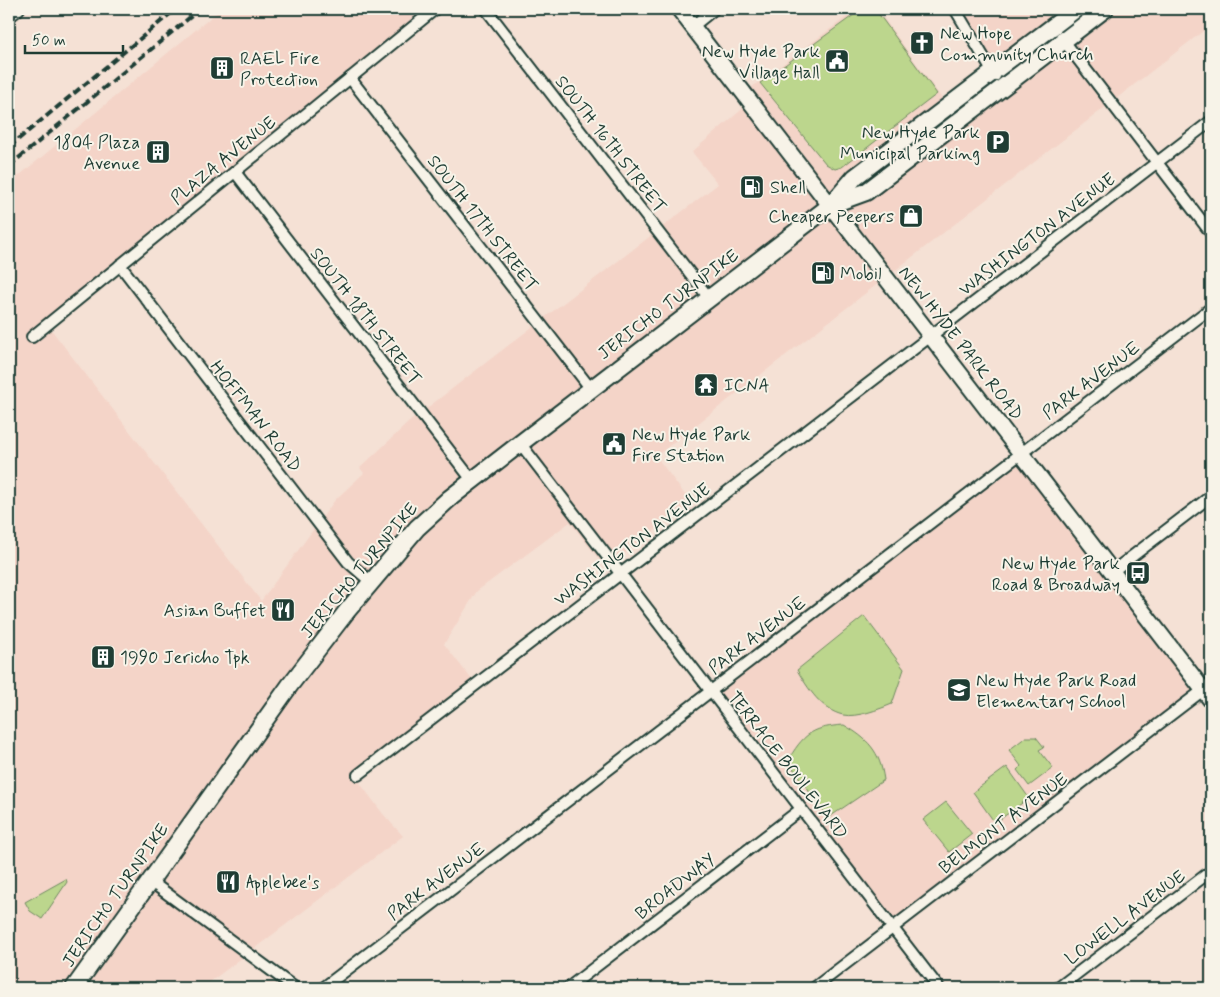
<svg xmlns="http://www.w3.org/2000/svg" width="1220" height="997" font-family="Mynerve,sans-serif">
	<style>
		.built { fill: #f4d4c8 }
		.green { fill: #bcd68d; stroke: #6e8a60 }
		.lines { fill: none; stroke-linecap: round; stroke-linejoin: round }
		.street-casing { stroke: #1f3d34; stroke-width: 14 }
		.secondary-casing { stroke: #1f3d34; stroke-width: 19 }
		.primary-casing { stroke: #1f3d34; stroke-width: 20 }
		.street { stroke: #f7f3e8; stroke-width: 10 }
		.secondary { stroke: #f7f3e8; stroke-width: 15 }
		.primary { stroke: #f7f3e8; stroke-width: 16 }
		.rail { stroke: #1f3d34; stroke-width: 4; stroke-dasharray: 8 4; stroke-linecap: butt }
		.labels { text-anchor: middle; stroke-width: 4; stroke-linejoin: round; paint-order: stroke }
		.poi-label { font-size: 18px; fill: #1f3d34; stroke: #f7f3e8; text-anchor: start }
		.street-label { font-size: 18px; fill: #1f3d34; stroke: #f7f3e8 }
	</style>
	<rect width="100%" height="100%" fill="#f5e1d5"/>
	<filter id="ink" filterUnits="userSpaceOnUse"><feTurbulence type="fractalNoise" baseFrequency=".02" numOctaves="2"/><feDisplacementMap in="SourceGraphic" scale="10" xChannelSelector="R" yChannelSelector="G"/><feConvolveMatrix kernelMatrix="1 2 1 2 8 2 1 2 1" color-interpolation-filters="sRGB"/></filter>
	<g filter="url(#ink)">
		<g class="built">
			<polygon points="221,9 428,9 46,323 261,601 335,500 364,473 360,468 409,422 718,184 692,152 754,99 748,90 857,9 877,9 946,104 996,68 962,9 1211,9 1211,25 656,456 691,503 606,568 570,522 477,591 444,644 473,681 354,775 383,814 403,836 202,988 9,988 9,184"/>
			<polygon points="1024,456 1203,690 894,925 715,691"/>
		</g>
		<g class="green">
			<polygon points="862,9 875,9 937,94 842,167 835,169 826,164 760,83"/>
			<path d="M864 616 904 669 892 704C880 709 856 718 843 715 821 710 808 688 797 670Z"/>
			<path d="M844 725C868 739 880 751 884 780L828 818 794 770 790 757C805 732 815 727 844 725Z"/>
			<polygon points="1026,737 1036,737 1044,747 1039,750 1053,768 1029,786 1017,770 1021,766 1009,750"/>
			<polygon points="1007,767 1029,798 995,823 973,792"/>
			<polygon points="946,802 972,834 949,852 923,820"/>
			<polygon points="66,879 67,882 42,919 30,911 25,902"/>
		</g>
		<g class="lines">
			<defs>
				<g id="street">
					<polyline points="486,9 709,298"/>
					<polyline points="955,9 995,76"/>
					<polyline points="9,17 19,9"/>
					<polyline points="693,26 714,9"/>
					<polyline points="1061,37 1211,233"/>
					<polyline points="350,78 591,389"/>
					<polyline points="235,172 472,480"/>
					<polyline points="120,265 348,562 371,582"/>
					<polyline points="32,337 435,9"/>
					<polyline points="520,443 939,988"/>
					<polyline points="1113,571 1211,496"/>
					<polyline points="358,775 1211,121"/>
					<polyline points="150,881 295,988"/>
					<polyline points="323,988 1211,308"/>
					<polyline points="568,988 801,809"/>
					<polyline points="814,988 1211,684"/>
					<polyline points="1058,988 1211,871"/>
				</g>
				<polyline id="secondary" points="679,9 1211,700"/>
				<g id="primary">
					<polyline points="833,204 866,192 1105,9"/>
					<polyline points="74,988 290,685 347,611 417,528 450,498 513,449 831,205 855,177 1076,9"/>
				</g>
			</defs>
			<use href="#street" class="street-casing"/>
			<use href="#secondary" class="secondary-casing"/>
			<use href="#primary" class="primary-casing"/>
			<use href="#street" class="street"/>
			<use href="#secondary" class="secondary"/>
			<use href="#primary" class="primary"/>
			<g class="rail">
				<polyline points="9,147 176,9"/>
				<polyline points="9,166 200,9"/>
			</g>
		</g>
	</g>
	<defs>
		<symbol id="church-square" viewBox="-11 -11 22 22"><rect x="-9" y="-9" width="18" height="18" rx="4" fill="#1f3d34" stroke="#f7f3e8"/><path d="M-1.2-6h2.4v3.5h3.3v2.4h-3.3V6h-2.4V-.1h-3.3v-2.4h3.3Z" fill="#fff"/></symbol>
		<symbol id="civic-square" viewBox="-11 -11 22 22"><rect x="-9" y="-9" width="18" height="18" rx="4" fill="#1f3d34" stroke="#f7f3e8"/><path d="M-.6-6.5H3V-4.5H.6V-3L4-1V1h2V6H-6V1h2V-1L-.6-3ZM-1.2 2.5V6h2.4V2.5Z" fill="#fff"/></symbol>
		<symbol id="building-square" viewBox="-11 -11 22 22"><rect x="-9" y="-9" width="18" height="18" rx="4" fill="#1f3d34" stroke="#f7f3e8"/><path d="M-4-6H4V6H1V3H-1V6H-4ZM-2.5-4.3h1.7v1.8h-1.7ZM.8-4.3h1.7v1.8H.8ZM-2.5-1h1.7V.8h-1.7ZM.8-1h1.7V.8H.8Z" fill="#fff"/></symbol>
		<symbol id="parking-square" viewBox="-11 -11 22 22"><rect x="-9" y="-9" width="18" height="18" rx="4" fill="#1f3d34" stroke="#f7f3e8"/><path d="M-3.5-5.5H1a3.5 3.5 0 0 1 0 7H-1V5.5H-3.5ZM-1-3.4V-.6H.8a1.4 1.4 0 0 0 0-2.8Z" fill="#fff"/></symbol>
		<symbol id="fuel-square" viewBox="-11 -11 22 22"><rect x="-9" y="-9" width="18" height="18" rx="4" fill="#1f3d34" stroke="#f7f3e8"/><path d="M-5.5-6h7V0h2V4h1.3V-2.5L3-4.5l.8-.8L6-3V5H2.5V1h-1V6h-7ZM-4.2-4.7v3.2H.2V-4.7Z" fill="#fff"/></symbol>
		<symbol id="shop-square" viewBox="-11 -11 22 22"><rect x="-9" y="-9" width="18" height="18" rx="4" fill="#1f3d34" stroke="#f7f3e8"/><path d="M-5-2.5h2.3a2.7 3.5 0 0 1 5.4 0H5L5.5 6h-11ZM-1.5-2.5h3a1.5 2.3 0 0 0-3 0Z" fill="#fff"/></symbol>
		<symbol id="temple-square" viewBox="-11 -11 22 22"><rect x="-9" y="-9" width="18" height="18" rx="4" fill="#1f3d34" stroke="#f7f3e8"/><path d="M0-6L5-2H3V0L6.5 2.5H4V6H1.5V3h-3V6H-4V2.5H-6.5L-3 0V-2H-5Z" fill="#fff"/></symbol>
		<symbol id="bus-square" viewBox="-11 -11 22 22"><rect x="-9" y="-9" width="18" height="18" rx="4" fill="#1f3d34" stroke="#f7f3e8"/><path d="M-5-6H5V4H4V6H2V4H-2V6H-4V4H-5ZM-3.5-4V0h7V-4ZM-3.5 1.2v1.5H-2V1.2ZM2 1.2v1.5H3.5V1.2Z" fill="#fff"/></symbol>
		<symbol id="restaurant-square" viewBox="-11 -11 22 22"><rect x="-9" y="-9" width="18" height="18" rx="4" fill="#1f3d34" stroke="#f7f3e8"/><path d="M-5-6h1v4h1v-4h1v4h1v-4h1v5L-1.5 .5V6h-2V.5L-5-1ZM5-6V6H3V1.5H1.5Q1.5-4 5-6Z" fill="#fff"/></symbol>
		<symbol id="school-square" viewBox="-11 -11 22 22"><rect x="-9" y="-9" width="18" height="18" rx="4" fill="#1f3d34" stroke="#f7f3e8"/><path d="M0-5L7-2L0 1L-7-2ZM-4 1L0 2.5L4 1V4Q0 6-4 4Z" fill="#fff"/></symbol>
	</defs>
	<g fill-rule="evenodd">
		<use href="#church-square" x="908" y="29" width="28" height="28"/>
		<use href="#civic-square" x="823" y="47" width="28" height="28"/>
		<use href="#building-square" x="208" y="54" width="28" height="28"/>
		<use href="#parking-square" x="984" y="128" width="28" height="28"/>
		<use href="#building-square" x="144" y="138" width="28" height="28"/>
		<use href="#fuel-square" x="738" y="173" width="28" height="28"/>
		<use href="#shop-square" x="897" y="202" width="28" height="28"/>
		<use href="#fuel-square" x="809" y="259" width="28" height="28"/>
		<use href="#temple-square" x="692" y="371" width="28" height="28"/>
		<use href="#civic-square" x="600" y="430" width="28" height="28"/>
		<use href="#bus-square" x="1124" y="559" width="28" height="28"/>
		<use href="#restaurant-square" x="269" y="596" width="28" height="28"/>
		<use href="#building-square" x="89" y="643" width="28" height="28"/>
		<use href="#school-square" x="945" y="676" width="28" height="28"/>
		<use href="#restaurant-square" x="214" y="868" width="28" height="28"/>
	</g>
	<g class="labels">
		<g class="poi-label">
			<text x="940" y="39">New Hope<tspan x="940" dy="21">Community Church</tspan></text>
			<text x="820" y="57" text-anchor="end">New Hyde Park<tspan x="820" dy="21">Village Hall</tspan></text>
			<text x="240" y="64">RAEL Fire<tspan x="240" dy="21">Protection</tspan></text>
			<text x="980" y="138" text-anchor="end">New Hyde Park<tspan x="980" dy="21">Municipal Parking</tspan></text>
			<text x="140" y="148" text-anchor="end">1804 Plaza<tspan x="140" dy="21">Avenue</tspan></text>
			<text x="770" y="193">Shell</text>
			<text x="894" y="222" text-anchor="end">Cheaper Peepers</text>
			<text x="840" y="279">Mobil</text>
			<text x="724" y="391">ICNA</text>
			<text x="632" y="440">New Hyde Park<tspan x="632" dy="21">Fire Station</tspan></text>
			<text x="1120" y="569" text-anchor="end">New Hyde Park<tspan x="1120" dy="21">Road &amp; Broadway</tspan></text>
			<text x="266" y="616" text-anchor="end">Asian Buffet</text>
			<text x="120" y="663">1990 Jericho Tpk</text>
			<text x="976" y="686">New Hyde Park Road<tspan x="976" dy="21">Elementary School</tspan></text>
			<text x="246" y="888">Applebee's</text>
		</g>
		<g class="street-label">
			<text transform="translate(611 144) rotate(52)" y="6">SOUTH 16TH STREET</text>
			<text transform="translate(223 160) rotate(-39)" y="6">PLAZA AVENUE</text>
			<text transform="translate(483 223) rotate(52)" y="6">SOUTH 17TH STREET</text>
			<text transform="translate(1037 234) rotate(-37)" y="6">WASHINGTON AVENUE</text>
			<text transform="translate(668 304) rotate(-37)" y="6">JERICHO TURNPIKE</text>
			<text transform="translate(366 316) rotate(52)" y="6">SOUTH 18TH STREET</text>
			<text transform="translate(961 343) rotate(52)" y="6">NEW HYDE PARK ROAD</text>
			<text transform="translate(1091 380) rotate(-37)" y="6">PARK AVENUE</text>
			<text transform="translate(256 416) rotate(52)" y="6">HOFFMAN ROAD</text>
			<text transform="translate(632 544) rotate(-37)" y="6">WASHINGTON AVENUE</text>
			<text transform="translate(359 570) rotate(-50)" y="6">JERICHO TURNPIKE</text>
			<text transform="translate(757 635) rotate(-37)" y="6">PARK AVENUE</text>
			<text transform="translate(788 765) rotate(52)" y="6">TERRACE BOULEVARD</text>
			<text transform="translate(1003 823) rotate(-37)" y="6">BELMONT AVENUE</text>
			<text transform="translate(436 881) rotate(-37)" y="6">PARK AVENUE</text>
			<text transform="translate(675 886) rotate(-38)" y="6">BROADWAY</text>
			<text transform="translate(115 895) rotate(-55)" y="6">JERICHO TURNPIKE</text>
			<text transform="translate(1125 917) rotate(-37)" y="6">LOWELL AVENUE</text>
		</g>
	</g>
	<rect width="1220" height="997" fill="none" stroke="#f7f3e8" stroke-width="30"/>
	<rect x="15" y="15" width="1190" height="967" fill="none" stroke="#1f3d34" stroke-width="2" filter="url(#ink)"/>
	<path d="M25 45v8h98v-8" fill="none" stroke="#1f3d34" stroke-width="2.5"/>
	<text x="32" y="45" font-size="15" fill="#1f3d34" stroke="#f7f3e8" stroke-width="4" paint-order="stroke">50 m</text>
</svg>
